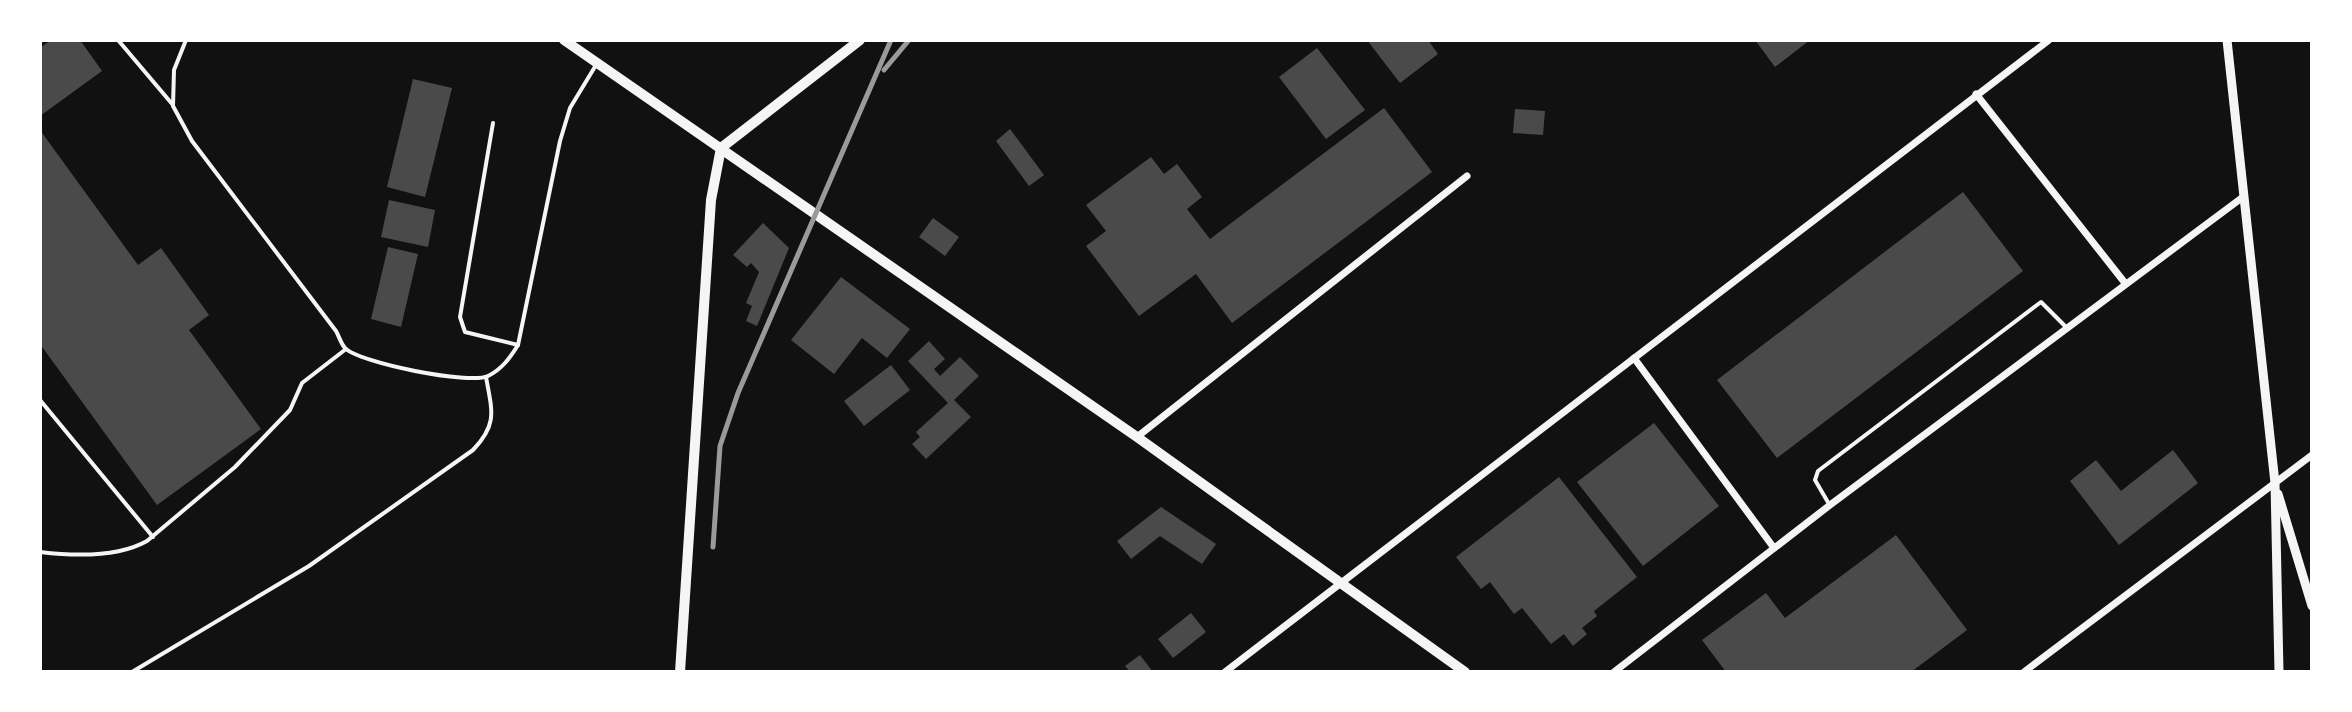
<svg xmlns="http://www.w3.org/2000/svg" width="2352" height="712" font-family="Roboto,sans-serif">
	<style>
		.building { fill: #4a4a4a }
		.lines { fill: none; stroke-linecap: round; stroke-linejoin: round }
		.service { stroke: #f5f5f5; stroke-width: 4 }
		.minor { stroke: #f5f5f5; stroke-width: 7 }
		.tertiary { stroke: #f5f5f5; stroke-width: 9 }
		.secondary { stroke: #f5f5f5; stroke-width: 10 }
		.rail { stroke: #9a9a9a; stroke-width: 5 }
	</style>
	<rect width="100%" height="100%" fill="#111"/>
	<g class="building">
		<polygon points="51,40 80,40 102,71 40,116 40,48"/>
		<polygon points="1367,40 1428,40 1438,54 1400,83"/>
		<polygon points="1755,40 1810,40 1775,67"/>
		<polygon points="1317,48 1365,110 1326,139 1279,77"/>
		<polygon points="413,79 452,88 425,197 387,187"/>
		<polygon points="1384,108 1432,172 1232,323 1196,274 1139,316 1086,246 1106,231 1086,205 1151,157 1164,174 1177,164 1202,197 1187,209 1210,239"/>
		<polygon points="1515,109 1545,111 1543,135 1513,133"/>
		<polygon points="1010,129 1044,175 1029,186 996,141"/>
		<polygon points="40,130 138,265 161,248 209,315 189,330 261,429 157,505 40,344"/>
		<polygon points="1963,192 2023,271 1777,458 1717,380"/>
		<polygon points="389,200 435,210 428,247 381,237"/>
		<polygon points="933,218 959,237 945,256 919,237"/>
		<polygon points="763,223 789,248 757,326 746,321 752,306 746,303 759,272 751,263 747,267 733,255"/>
		<polygon points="388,247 418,254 401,327 371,319"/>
		<polygon points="841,277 910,329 887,358 862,338 834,374 791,340"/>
		<polygon points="929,341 945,359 934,369 940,376 960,357 979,376 954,400 971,417 926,459 912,444 920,437 916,432 948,403 908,361"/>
		<polygon points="891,365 910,390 864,426 844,401"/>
		<polygon points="1654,423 1719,506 1643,566 1577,482"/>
		<polygon points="2173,450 2198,483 2119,545 2070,481 2096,460 2121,491"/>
		<polygon points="1559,477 1637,577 1594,611 1597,616 1582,628 1587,634 1573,646 1564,634 1551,644 1522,608 1514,614 1490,582 1481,589 1456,557"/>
		<polygon points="1161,507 1216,544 1202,564 1160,536 1131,559 1117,541"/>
		<polygon points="1896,535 1967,630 1911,672 1726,672 1702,640 1766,593 1785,618"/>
		<polygon points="1191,613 1206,632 1173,658 1158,639"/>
		<polygon points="1140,655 1153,672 1130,672 1125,666"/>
	</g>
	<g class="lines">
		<g class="service">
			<polyline points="118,40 173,105"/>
			<path d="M186 40 174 70 173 106 192 141 336 331C339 336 341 344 345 348 359 363 470 385 488 376 502 369 510 358 518 345L560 141 570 108 596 65"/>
			<polyline points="493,123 460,317 465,332 518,345"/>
			<polyline points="40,400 153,537"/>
			<polyline points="1829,504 1815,480 1818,471 2041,302 2066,327"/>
			<path d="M40 552C74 556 117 558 147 541L235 467 290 410 302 383 346 349"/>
			<path d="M132 672 309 566 473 450C498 424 492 411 486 377"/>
		</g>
		<g class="minor">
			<polyline points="1976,94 2125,283"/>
			<polyline points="1634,358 1774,548"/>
			<polyline points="1137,437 1467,176"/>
			<polyline points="1225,672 2049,40"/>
			<polyline points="1614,672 1830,505 2243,197"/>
			<polyline points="2024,672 2312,455"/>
		</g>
		<g class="tertiary">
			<polyline points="2227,40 2275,483 2279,672"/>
			<polyline points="2278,494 2312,606"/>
		</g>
		<g class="secondary">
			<polyline points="564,40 1137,437 1465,672"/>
			<polyline points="680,672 711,200 721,148 860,40"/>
		</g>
		<g class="rail">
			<polyline points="884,70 909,40"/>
			<polyline points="713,547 720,446 738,393 891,40"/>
		</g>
	</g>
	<rect width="2352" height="712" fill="none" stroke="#ffffff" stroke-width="84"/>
</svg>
